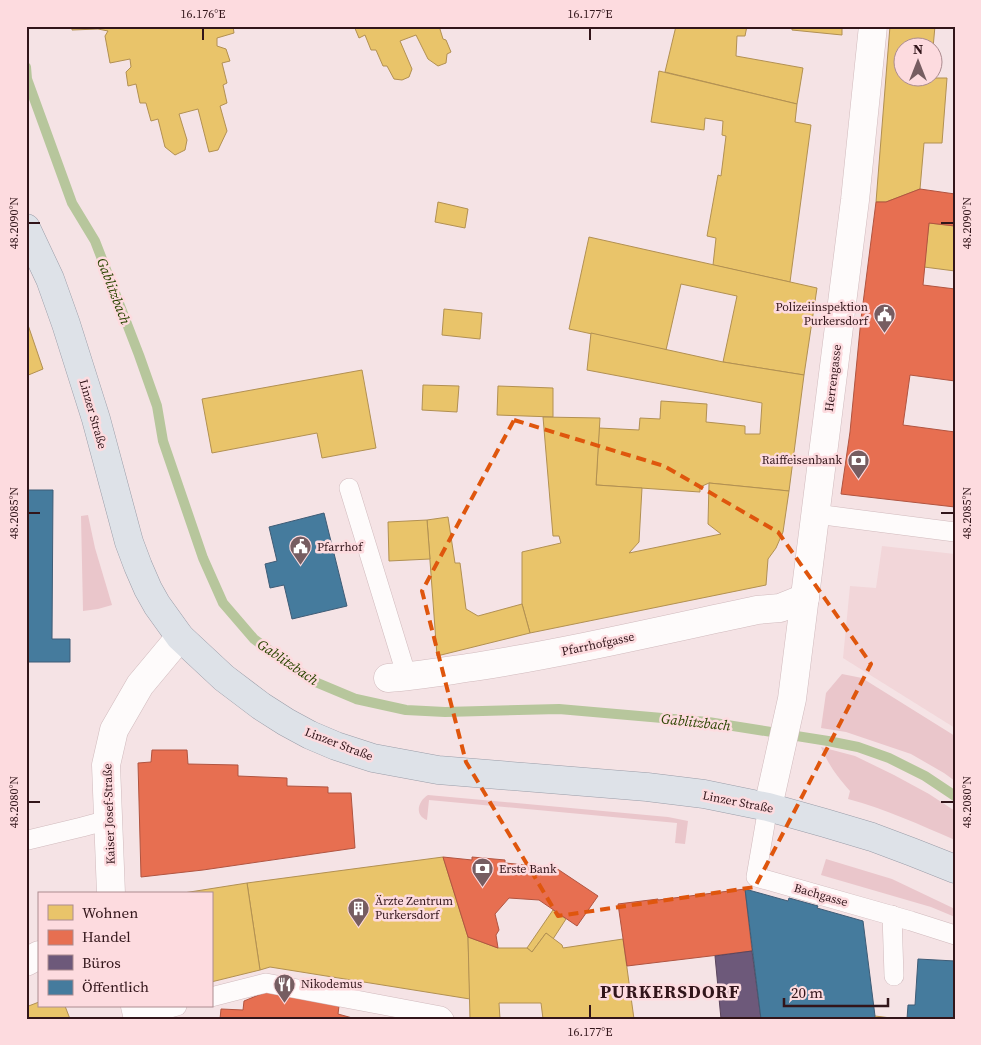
<svg xmlns="http://www.w3.org/2000/svg" width="981" height="1045" font-family="'Source Serif 4',serif">
	<style>
		.built { fill: #f2d6d9 }
		.green { fill: #eac6cb }
		.homes { fill: #e9c46a; stroke: #b29052 }
		.shops { fill: #e76f51; stroke: #b15440 }
		.offices { fill: #6d597a; stroke: #5b455d }
		.public { fill: #457b9d; stroke: #3f5c76 }
		.lines { fill: none; stroke-linecap: round; stroke-linejoin: round }
		.stream { stroke: #b7c69c; stroke-width: 10 }
		.lane-casing { stroke: #d1babd; stroke-width: 20 }
		.street-casing { stroke: #d1babd; stroke-width: 29 }
		.secondary-casing { stroke: #d1babd; stroke-width: 29 }
		.primary-casing { stroke: #9a9da8; stroke-width: 29 }
		.lane { stroke: #fefbfb; stroke-width: 19 }
		.street { stroke: #fefbfb; stroke-width: 28 }
		.secondary { stroke: #fefbfb; stroke-width: 28 }
		.primary { stroke: #dee2e8; stroke-width: 28 }
		.marked { fill: none; stroke: #df560d; stroke-width: 4; stroke-dasharray: 10 6; stroke-linejoin: round }
		.ticks { fill: none; stroke: #32151a; stroke-width: 2 }
		.labels { text-anchor: middle; stroke-width: 5; stroke-linejoin: round; paint-order: stroke }
		.poi-label { font-size: 12px; fill: #32151a; stroke: #fddbdf; text-anchor: start }
		.street-label { font-size: 12px; fill: #32151a; stroke: #fddbdf }
		.water-label { font-size: 14px; font-style: italic; fill: #2b4500; stroke: #fddbdf }
		.district-label { font-size: 18px; font-weight: bold; letter-spacing: 1px; fill: #32151a; stroke: #fddbdf }
		.neatline { fill: none; stroke: #32151a; stroke-width: 2 }
		.ticks-label { font-size: 12px; text-anchor: middle; fill: #32151a }
	</style>
	<rect width="100%" height="100%" fill="#f5e3e5"/>
	<polygon class="built" points="882,546 955,554 955,728 843,658 850,586 876,588"/>
	<g class="green">
		<polygon points="88,515 95,548 112,605 98,609 83,611 81,516"/>
		<polygon points="842,674 862,678 955,736 955,781 944,773 911,754 846,732 821,728 826,693"/>
		<path d="M821 747 855 756 894 775 929 794 955 811V840C920 825 886 809 848 799L850 791C837 776 829 766 821 747Z"/>
		<path d="M428 795 668 817 688 821 685 844 675 843 677 823 429 800 427 820C414 815 418 801 428 795Z"/>
		<polygon points="826,859 892,879 955,909 955,917 931,907 821,875"/>
	</g>
	<g class="homes">
		<polygon points="72,26 233,26 234,33 217,38 217,46 226,49 230,61 222,63 227,83 223,85 227,103 220,106 227,131 218,150 209,152 198,109 179,114 187,140 185,150 175,155 165,147 158,119 151,121 146,103 140,103 136,84 128,86 126,72 131,67 130,59 110,63 105,36 108,31 98,29 72,30"/>
		<polygon points="354,26 439,26 443,39 446,40 451,52 447,54 446,63 438,66 428,59 416,35 400,41 412,69 409,77 402,80 394,79 387,66 383,66 376,50 371,50 365,35 359,38"/>
		<polygon points="676,26 747,26 745,36 737,36 736,56 803,68 797,104 665,72"/>
		<polygon points="792,26 842,26 842,35 792,30"/>
		<polygon points="890,26 935,26 933,48 904,48 904,78 947,78 942,143 924,143 920,189 886,202 876,202"/>
		<polygon points="659,71 797,104 795,122 811,125 790,282 713,265 716,238 707,236 718,175 721,176 726,136 722,135 723,121 705,118 704,130 651,122"/>
		<polygon points="438,202 468,209 465,228 435,222"/>
		<polygon points="929,223 955,226 955,271 924,267"/>
		<polygon points="589,237 817,288 804,375 723,362 737,296 681,284 666,350 569,329"/>
		<polygon points="444,309 482,313 480,339 442,335"/>
		<polygon points="26,319 43,369 26,376"/>
		<polygon points="591,333 723,362 804,375 789,491 709,483 700,487 700,492 596,485 599,428 639,430 640,418 660,419 661,401 707,404 706,422 745,426 745,434 760,434 762,403 587,370"/>
		<polygon points="362,370 376,448 322,458 317,433 212,453 202,399"/>
		<polygon points="423,385 459,386 457,412 422,410"/>
		<polygon points="498,386 553,388 553,417 497,415"/>
		<polygon points="543,417 600,418 596,485 642,488 639,542 629,553 721,534 708,524 709,483 789,491 783,532 776,548 768,559 766,585 530,633 522,604 522,552 561,543 559,536 553,536"/>
		<polygon points="448,517 455,563 460,563 466,609 478,616 522,604 530,633 437,656 427,520"/>
		<polygon points="427,520 430,559 389,561 388,522"/>
		<polygon points="443,857 468,937 470,999 270,967 260,970 247,883"/>
		<polygon points="247,883 260,970 211,982 211,894 177,894"/>
		<polygon points="553,910 566,919 553,939 546,933 532,952 527,948"/>
		<polygon points="546,933 562,945 563,948 623,939 634,1019 543,1019 541,1003 499,1003 500,1019 470,1019 468,937 498,948 527,948 532,952"/>
		<polygon points="39,1002 39,1006 65,1006 70,1019 26,1019 26,1007"/>
		<polygon points="875,1016 899,1019 874,1019"/>
	</g>
	<g class="shops">
		<polygon points="920,189 955,194 955,226 929,223 923,285 955,289 955,381 910,375 903,425 955,432 955,507 841,494 850,432 861,319 876,202 886,202"/>
		<polygon points="152,750 187,750 188,764 238,765 238,776 287,778 287,786 328,787 328,793 351,793 355,848 203,870 141,877 138,763 151,762"/>
		<polygon points="443,857 472,860 472,857 505,860 505,863 556,868 598,896 577,926 539,900 509,898 495,914 499,930 496,935 498,948 468,937"/>
		<polygon points="745,889 752,951 627,966 618,904 658,899 658,900"/>
		<polygon points="266,992 339,1006 338,1014 356,1019 220,1019 221,1009 243,1010 244,1001"/>
	</g>
	<polygon class="offices" points="752,951 761,1019 721,1019 715,956"/>
	<g class="public">
		<polygon points="26,490 53,490 52,639 70,639 70,662 26,662"/>
		<polygon points="324,513 347,606 292,619 284,585 270,588 265,564 277,561 269,527"/>
		<polygon points="745,889 788,901 789,898 818,906 817,908 863,921 875,1016 874,1019 761,1019"/>
		<polygon points="918,959 955,961 955,1019 907,1019 908,1005 915,1005"/>
	</g>
	<g class="lines">
		<polyline class="stream" points="26,67 27,79 72,203 95,241 139,355 157,406 163,441 203,558 223,603 254,639 281,659 313,681 356,699 406,710 445,712 559,709 708,722 828,741 858,747 889,758 925,776 955,796"/>
		<defs>
			<g id="lane">
				<polyline points="349,488 407,677"/>
				<polyline points="816,514 955,532"/>
				<polyline points="768,807 756,877 911,921 955,935"/>
				<polyline points="28,840 82,827 108,820"/>
				<polyline points="892,915 894,976"/>
				<polyline points="211,997 266,983 441,1016 444,1019"/>
				<polyline points="138,1017 177,1006"/>
			</g>
			<g id="street">
				<path d="M388 678C417 676 445 671 474 667 569 652 663 630 757 610L780 608 805 598"/>
				<polyline points="135,1006 138,1019"/>
			</g>
			<g id="secondary">
				<polyline points="768,807 792,699 855,200 873,26"/>
				<polyline points="111,894 106,765 114,730 140,685 180,637"/>
				<polyline points="26,962 39,955"/>
			</g>
			<polyline id="primary" points="26,228 50,279 66,324 96,419 129,542 138,566 148,589 157,605 180,637 224,678 261,706 286,722 310,735 336,746 373,758 438,770 647,787 704,794 768,807 825,823 872,837 912,852 955,869"/>
		</defs>
		<use href="#lane" class="lane-casing"/>
		<use href="#street" class="street-casing"/>
		<use href="#secondary" class="secondary-casing"/>
		<use href="#primary" class="primary-casing"/>
		<use href="#lane" class="lane"/>
		<use href="#street" class="street"/>
		<use href="#secondary" class="secondary"/>
		<use href="#primary" class="primary"/>
	</g>
	<path class="marked" d="M514 420 664 466 778 532 871 664 755 887 558 916 466 762 422 591Z"/>
	<path class="ticks" d="M203 28V40M590 28V40M28 223H40M941 223H954M28 513H40M941 513H954M28 802H40M941 802H954M590 1005V1018"/>
	<defs>
		<symbol id="civic-pin" viewBox="-11 -11 22 30"><path d="M0 17L-7.5 6A9.5 9.5 0 1 1 7.5 6Z" fill="#765d61" stroke="#fddbdf"/><path d="M-.6-6.5H3V-4.5H.6V-3L4-1V1h2V6H-6V1h2V-1L-.6-3ZM-1.2 2.5V6h2.4V2.5Z" fill="#fff"/></symbol>
		<symbol id="bank-pin" viewBox="-11 -11 22 30"><path d="M0 17L-7.5 6A9.5 9.5 0 1 1 7.5 6Z" fill="#765d61" stroke="#fddbdf"/><path d="M-6-4H6V4H-6ZM0-2.3a2.3 2.3 0 1 0 0 4.6a2.3 2.3 0 1 0 0-4.6Z" fill="#fff"/></symbol>
		<symbol id="building-pin" viewBox="-11 -11 22 30"><path d="M0 17L-7.5 6A9.5 9.5 0 1 1 7.5 6Z" fill="#765d61" stroke="#fddbdf"/><path d="M-4-6H4V6H1V3H-1V6H-4ZM-2.5-4.3h1.7v1.8h-1.7ZM.8-4.3h1.7v1.8H.8ZM-2.5-1h1.7V.8h-1.7ZM.8-1h1.7V.8H.8Z" fill="#fff"/></symbol>
		<symbol id="restaurant-pin" viewBox="-11 -11 22 30"><path d="M0 17L-7.5 6A9.5 9.5 0 1 1 7.5 6Z" fill="#765d61" stroke="#fddbdf"/><path d="M-5-6h1v4h1v-4h1v4h1v-4h1v5L-1.5 .5V6h-2V.5L-5-1ZM5-6V6H3V1.5H1.5Q1.5-4 5-6Z" fill="#fff"/></symbol>
	</defs>
	<g fill-rule="evenodd">
		<use href="#civic-pin" x="872" y="302" width="25" height="34"/>
		<use href="#bank-pin" x="846" y="448" width="25" height="34"/>
		<use href="#civic-pin" x="288" y="534" width="25" height="34"/>
		<use href="#bank-pin" x="470" y="856" width="25" height="34"/>
		<use href="#building-pin" x="346" y="896" width="25" height="34"/>
		<use href="#restaurant-pin" x="272" y="972" width="25" height="34"/>
	</g>
	<g class="labels">
		<g class="poi-label">
			<text x="868" y="311" text-anchor="end">Polizeiinspektion<tspan x="868" dy="14">Purkersdorf</tspan></text>
			<text x="842" y="464" text-anchor="end">Raiffeisenbank</text>
			<text x="317" y="551">Pfarrhof</text>
			<text x="499" y="873">Erste Bank</text>
			<text x="375" y="905">Ärzte Zentrum<tspan x="375" dy="14">Purkersdorf</tspan></text>
			<text x="301" y="988">Nikodemus</text>
		</g>
		<g class="street-label">
			<text transform="translate(833 378) rotate(-83)" y="4">Herrengasse</text>
			<text transform="translate(93 414) rotate(74)" y="4">Linzer Straße</text>
			<text transform="translate(598 644) rotate(-12)" y="4">Pfarrhofgasse</text>
			<text transform="translate(339 744) rotate(21)" y="4">Linzer Straße</text>
			<text transform="translate(738 802) rotate(11)" y="4">Linzer Straße</text>
			<text transform="translate(109 814) rotate(-92)" y="4">Kaiser Josef-Straße</text>
			<text transform="translate(821 895) rotate(16)" y="4">Bachgasse</text>
		</g>
		<g class="water-label">
			<text transform="translate(114 291) rotate(69)" y="5">Gablitzbach</text>
			<text transform="translate(288 662) rotate(34)" y="5">Gablitzbach</text>
			<text transform="translate(696 722) rotate(6)" y="5">Gablitzbach</text>
		</g>
		<g class="district-label">
			<text x="670" y="998">PURKERSDORF</text>
		</g>
	</g>
	<rect width="981" height="1045" fill="none" stroke="#fddbdf" stroke-width="55"/>
	<rect x="38" y="892" width="175" height="115" fill="#fddbdf" stroke="#ac8c90"/>
	<rect x="48" y="905" width="25" height="15" fill="#e9c46a" stroke="#ac8c90"/>
	<text x="82" y="918" font-size="15" fill="#32151a">Wohnen</text>
	<rect x="48" y="930" width="25" height="15" fill="#e76f51" stroke="#ac8c90"/>
	<text x="82" y="942" font-size="15" fill="#32151a">Handel</text>
	<rect x="48" y="955" width="25" height="15" fill="#6d597a" stroke="#ac8c90"/>
	<text x="82" y="968" font-size="15" fill="#32151a">Büros</text>
	<rect x="48" y="980" width="25" height="15" fill="#457b9d" stroke="#ac8c90"/>
	<text x="82" y="992" font-size="15" fill="#32151a">Öffentlich</text>
	<g transform="translate(918 62)"><circle r="24" fill="#fddbdf" stroke="#ac8c90"/>
	<path d="M0-4L9 19L0 12L-9 19Z" fill="#765d61"/>
	<text y="-8" font-size="14" font-weight="bold" text-anchor="middle" fill="#32151a">N</text>
	</g>
	<path d="M784 998v8h104v-8" fill="none" stroke="#32151a" stroke-width="2.5"/>
	<text x="791" y="998" font-size="15" fill="#32151a" stroke="#fddbdf" stroke-width="4" paint-order="stroke">20 m</text>
	<rect x="28" y="28" width="926" height="990" class="neatline"/>
	<g class="ticks-label">
		<text x="203" y="18">16.176°E</text>
		<text x="590" y="18">16.177°E</text>
		<text transform="translate(14 223) rotate(-90)" y="4">48.2090°N</text>
		<text transform="translate(967 223) rotate(-90)" y="4">48.2090°N</text>
		<text transform="translate(14 513) rotate(-90)" y="4">48.2085°N</text>
		<text transform="translate(967 513) rotate(-90)" y="4">48.2085°N</text>
		<text transform="translate(14 802) rotate(-90)" y="4">48.2080°N</text>
		<text transform="translate(967 802) rotate(-90)" y="4">48.2080°N</text>
		<text x="590" y="1036">16.177°E</text>
	</g>
</svg>
